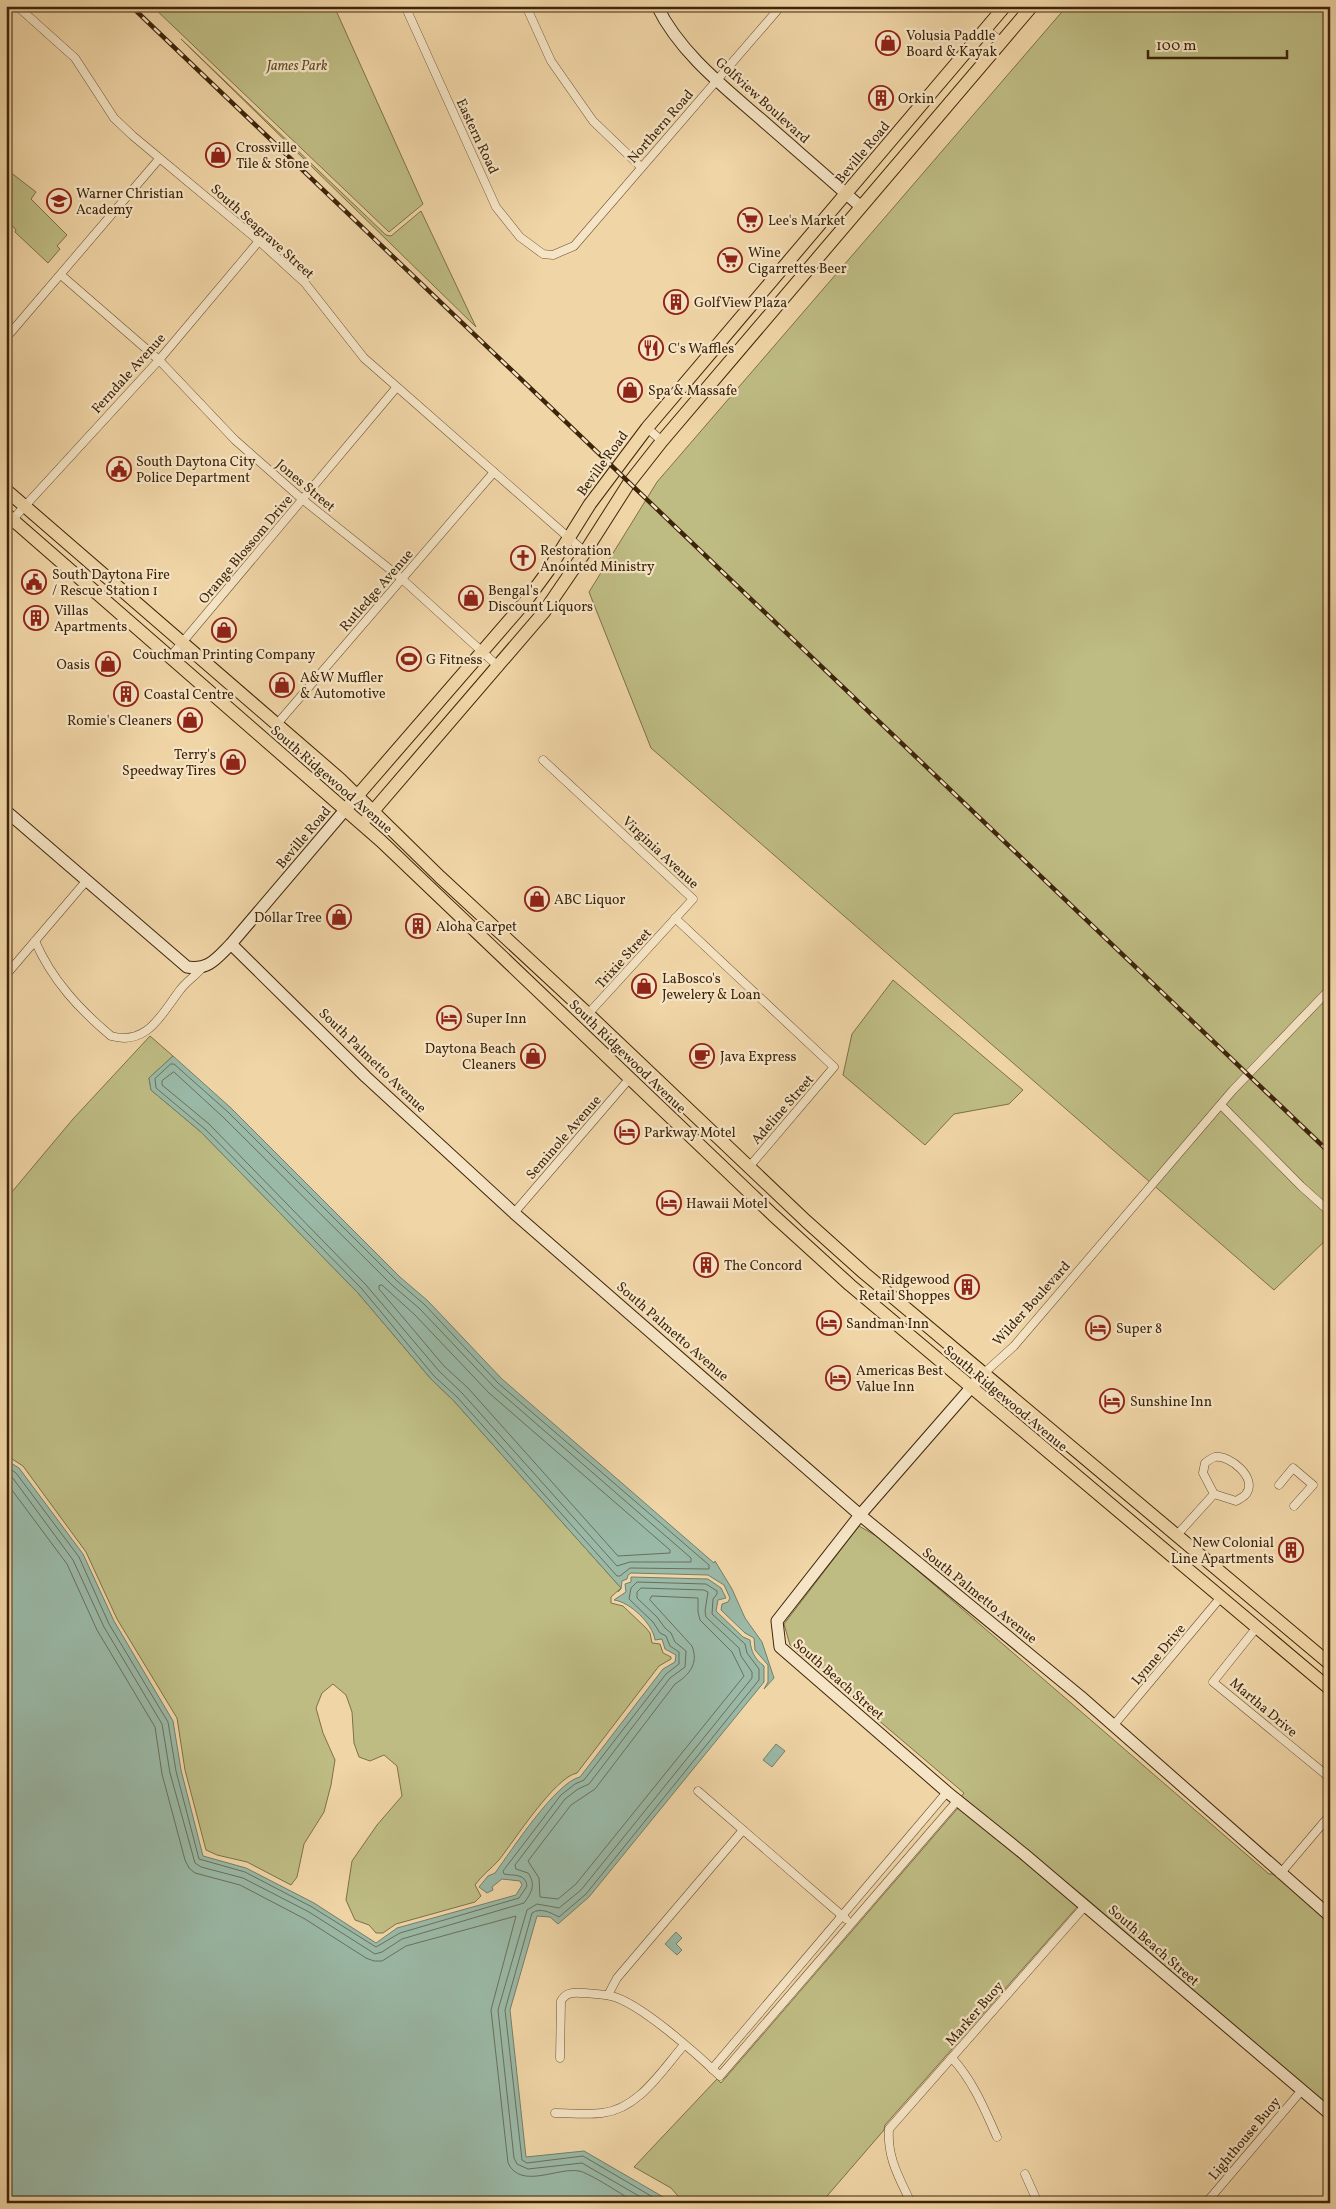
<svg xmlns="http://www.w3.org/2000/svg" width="1336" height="2209" font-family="Vollkorn,serif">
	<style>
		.green { fill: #bebc83; stroke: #7e7046 }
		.water { fill: #9ab9a7; stroke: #757e68 }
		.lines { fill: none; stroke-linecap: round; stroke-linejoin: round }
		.shore { stroke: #6c6f58; stroke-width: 1 }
		.street-casing { stroke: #6a5131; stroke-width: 9 }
		.secondary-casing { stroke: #3e250a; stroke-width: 13 }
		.primary-casing { stroke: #3e250a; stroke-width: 14 }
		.street { stroke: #f5e4c5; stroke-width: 8 }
		.secondary { stroke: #f5e4c5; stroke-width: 11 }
		.primary { stroke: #f0d5a6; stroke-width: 12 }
		.rail-casing { stroke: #3e250a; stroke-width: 4.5 }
		.rail { stroke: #f5e4c5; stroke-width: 2.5; stroke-dasharray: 8; stroke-linecap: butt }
		.labels { text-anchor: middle; stroke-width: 4.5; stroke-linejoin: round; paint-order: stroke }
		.poi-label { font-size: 14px; fill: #3e250a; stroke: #f5e4c5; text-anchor: start }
		.park-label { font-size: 14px; font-style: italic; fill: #5e4b28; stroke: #f5e4c5 }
		.street-label { font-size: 14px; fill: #3e250a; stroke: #f5e4c5 }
	</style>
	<rect width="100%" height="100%" fill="#f0d5a6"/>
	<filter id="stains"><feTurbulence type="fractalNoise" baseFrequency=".004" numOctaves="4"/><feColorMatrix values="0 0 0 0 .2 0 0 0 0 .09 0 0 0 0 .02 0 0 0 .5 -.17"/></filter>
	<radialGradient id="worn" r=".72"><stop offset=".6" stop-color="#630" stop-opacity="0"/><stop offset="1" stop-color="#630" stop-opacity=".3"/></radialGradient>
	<g class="green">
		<polygon points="152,6 334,6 423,204 389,232"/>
		<polygon points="1067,6 1330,6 1330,1236 1274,1290 651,748 589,592 657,482"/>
		<polygon points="181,39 386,235 391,236 421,211 476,327"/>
		<polygon points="10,172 36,192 31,199 67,235 57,246 60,249 48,263 15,232 16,230 9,222 11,220 6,215 6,178"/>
		<polygon points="893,980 1023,1090 1009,1104 954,1114 925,1145 843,1075 852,1034"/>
		<path d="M150 1036 173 1056 149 1078 151 1090 201 1132 358 1293 431 1379 453 1400 621 1588 611 1597V1603L623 1606 646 1628 650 1633 652 1643 660 1644 663 1653 671 1657V1659L659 1666 577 1773C555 1777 514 1841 499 1860 491 1869 482 1875 475 1885L481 1896 475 1902 396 1924 383 1933H376L369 1925 355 1920 346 1900 352 1861 377 1825 402 1796 397 1766 384 1755 370 1761 359 1757 354 1743 352 1712 346 1695 333 1684 322 1693 316 1708 323 1733 335 1760 331 1785 324 1812 304 1844 297 1877 291 1885 247 1862 217 1855 206 1850 185 1770 177 1718 117 1619 86 1552 23 1466 6 1455V1199L73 1119Z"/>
		<polygon points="859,1526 880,1538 1269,1874 1273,1874 1330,1922 1330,2108 1087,1899 961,1797 964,1793 790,1645 784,1624"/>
		<polygon points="958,1808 1078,1906 885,2125 884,2130 821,2203 684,2203 671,2188 634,2167 717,2079 721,2083"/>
	</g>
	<g class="water">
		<polygon points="173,1056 231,1108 400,1277 428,1301 502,1379 714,1563 715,1561 732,1589 745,1618 762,1642 774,1678 764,1689 768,1682 768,1665 755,1650 754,1638 745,1633 721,1610 722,1604 728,1602 730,1598 724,1585 708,1575 631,1573 628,1575 627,1579 622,1581 621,1589 618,1592 621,1588 453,1400 431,1379 358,1293 201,1132 151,1090 149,1078"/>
		<path d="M6 1460 19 1468 83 1554 114 1621 173 1721 181 1770 203 1856 246 1868 314 1903 376 1943 397 1928 516 1895 522 1885 520 1881 502 1879 492 1887 493 1890 487 1893 479 1887 488 1876 495 1873C511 1851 556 1782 580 1777L663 1669 675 1662 676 1655 665 1649 662 1639 655 1640C653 1624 630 1602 614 1600L626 1592 625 1584 631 1582V1577L708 1579 721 1588 726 1598 718 1600 716 1611 743 1637 750 1640C751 1652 755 1659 764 1666V1682L589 1897 558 1924 550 1917 537 1916 510 2010 526 2157 584 2151 665 2198 670 2203H6Z"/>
		<polygon points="776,1744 785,1751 772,1767 763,1760"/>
		<polygon points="676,1932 682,1938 676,1944 682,1950 677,1955 665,1944"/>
	</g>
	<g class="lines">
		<g class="shore">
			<polygon points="171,1064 174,1064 228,1112 397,1281 425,1305 498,1383 709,1565 709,1569 630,1568 620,1576 617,1576 457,1397 434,1376 362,1289 205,1129 156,1088 155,1079"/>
			<polygon points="174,1072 223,1117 392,1285 420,1309 494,1387 691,1558 691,1562 630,1562 617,1566 462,1393 439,1371 366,1285 209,1124 162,1085 162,1081"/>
			<polygon points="382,1285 415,1315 489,1393 670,1550 670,1553 618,1556 468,1388 444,1366 379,1289 379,1286"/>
			<path d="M6 1466 16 1473 79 1557 109 1624 168 1722 176 1771 199 1859 245 1872 312 1907 376 1947 400 1933 519 1898 527 1886C525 1873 514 1876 504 1874L503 1871 561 1795 575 1784 584 1780 666 1674 679 1664V1652L670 1646 666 1636 660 1633 653 1622 629 1599 631 1588 637 1582 706 1584 717 1591V1594L713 1599 712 1614 745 1644 747 1653 759 1669V1680L586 1894 559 1917C551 1913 541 1907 532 1913L505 2010 522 2160 527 2163 583 2156 663 2203"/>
			<path d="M6 1473 12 1477 73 1560 104 1627 162 1724 170 1773 195 1863 201 1867 243 1878 309 1912 375 1954 382 1952 402 1939 524 1903C532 1892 536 1884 528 1873L516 1869 515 1865 565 1799 578 1789 589 1784 670 1678 685 1667 686 1651 675 1642 671 1633 665 1628 657 1617 637 1598V1592L641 1588 704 1590 708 1592 705 1611 706 1617 739 1648 741 1656 752 1672V1678L581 1890 559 1908 537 1904 527 1910 498 2010 514 2158 517 2164 528 2169 582 2163 651 2203"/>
			<path d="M6 1482 67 1564 97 1630 155 1727 162 1774 185 1860 189 1868 195 1873 240 1885 305 1919 366 1958 374 1961H382L406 1946 516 1916 491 2010 508 2163C521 2190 557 2167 579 2171 588 2172 626 2197 636 2203"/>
			<path d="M652 1596 698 1598V1612L700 1620 732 1652 744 1676 576 1884 558 1899 540 1897 539 1878 528 1861 571 1805 595 1789 675 1684C689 1675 699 1664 692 1646L650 1600Z"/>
		</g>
		<defs>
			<g id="street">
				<polyline points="17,6 75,58 114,118 133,136 259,241 305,283 364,358 585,552"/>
				<polyline points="405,6 496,207 520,237 543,254 553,255 574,246 781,6"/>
				<polyline points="526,6 551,61 593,121 641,167"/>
				<polyline points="985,29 1002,42"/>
				<polyline points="61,275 159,360 235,440 302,499 402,579 499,667"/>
				<polyline points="6,338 159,159"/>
				<polyline points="647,428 662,441"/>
				<polyline points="13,519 159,360 259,241"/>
				<polyline points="170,657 396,388"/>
				<polyline points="277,724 494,472"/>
				<polyline points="543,760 693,899 588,1014"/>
				<polyline points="675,918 834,1067 749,1167"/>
				<path d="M35 941C52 980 79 1009 111 1036 147 1046 161 1015 180 990 186 982 195 976 202 968"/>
				<polyline points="6,975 87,880"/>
				<polyline points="1221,1105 1301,1186 1330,1212"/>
				<polyline points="514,1213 630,1078"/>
				<polyline points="982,1375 1014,1346 1233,1090 1330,989"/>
				<polyline points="1279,1485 1293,1468 1313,1485 1294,1506"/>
				<path d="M1176 1536 1214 1494 1236 1501C1239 1499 1244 1497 1246 1494 1258 1478 1230 1455 1215 1457 1211 1458 1208 1461 1205 1463L1203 1473 1214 1494"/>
				<polyline points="1257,1627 1213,1682 1330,1778"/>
				<polyline points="1113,1726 1221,1597"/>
				<polyline points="698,1791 846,1919"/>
				<polyline points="1280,1874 1330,1815"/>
				<polyline points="608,1995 617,1978 743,1830"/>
				<path d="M560 2058 561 2001C567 1991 574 1993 584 1993 593 1994 602 1994 611 1996 639 2002 698 2055 720 2076L957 1801"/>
				<path d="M952 2058C973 2081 984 2108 997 2137"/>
				<polyline points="712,2069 947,1792"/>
				<path d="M555 2113C570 2113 587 2115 602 2113 639 2109 662 2070 684 2045"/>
				<polyline points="1025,2174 1038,2203"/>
				<path d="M911 2203C899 2177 887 2158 889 2129L1085 1906"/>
				<polyline points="1206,2203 1302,2090"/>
			</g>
			<g id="secondary">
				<path d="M657 6C680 53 724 87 763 121 796 150 829 178 861 207"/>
				<path d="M6 811 187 967C209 970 216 959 231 944L345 810"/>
				<polyline points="231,944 366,1077 514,1213 860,1515 1080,1696 1330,1916"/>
				<polyline points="982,1375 860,1515 777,1621 780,1647 947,1792 1024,1854 1330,2114"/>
			</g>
			<g id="primary">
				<polyline points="6,490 340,779 440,877 588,1014 806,1221 864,1273 1330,1664"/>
				<polyline points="6,514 381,841 773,1215 850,1285 1330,1689"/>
				<polyline points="345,810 526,601 548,571 590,504 647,428 1005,6"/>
				<polyline points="368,817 544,612 585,552 629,483 662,441 1032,6"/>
			</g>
		</defs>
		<use href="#street" class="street-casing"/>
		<use href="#secondary" class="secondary-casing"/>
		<use href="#primary" class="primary-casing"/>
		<use href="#street" class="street"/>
		<use href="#secondary" class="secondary"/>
		<use href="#primary" class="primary"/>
		<defs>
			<polyline id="rail" points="131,6 1330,1153"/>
		</defs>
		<use href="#rail" class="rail-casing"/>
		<use href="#rail" class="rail"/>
	</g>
	<defs>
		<symbol id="shop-ring" viewBox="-11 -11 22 22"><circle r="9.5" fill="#f5e4c5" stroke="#8f2418" stroke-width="1.5"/><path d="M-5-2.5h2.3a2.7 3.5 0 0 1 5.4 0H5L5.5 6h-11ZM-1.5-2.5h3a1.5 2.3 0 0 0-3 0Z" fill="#8f2418"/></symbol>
		<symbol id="building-ring" viewBox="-11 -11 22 22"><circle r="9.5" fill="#f5e4c5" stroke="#8f2418" stroke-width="1.5"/><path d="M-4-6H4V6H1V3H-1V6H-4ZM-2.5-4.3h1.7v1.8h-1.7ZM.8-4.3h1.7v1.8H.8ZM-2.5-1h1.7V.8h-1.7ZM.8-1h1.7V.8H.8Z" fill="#8f2418"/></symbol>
		<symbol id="school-ring" viewBox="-11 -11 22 22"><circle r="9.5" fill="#f5e4c5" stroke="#8f2418" stroke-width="1.5"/><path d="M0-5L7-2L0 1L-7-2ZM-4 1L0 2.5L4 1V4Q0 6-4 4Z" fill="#8f2418"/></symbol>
		<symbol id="supermarket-ring" viewBox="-11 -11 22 22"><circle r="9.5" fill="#f5e4c5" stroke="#8f2418" stroke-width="1.5"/><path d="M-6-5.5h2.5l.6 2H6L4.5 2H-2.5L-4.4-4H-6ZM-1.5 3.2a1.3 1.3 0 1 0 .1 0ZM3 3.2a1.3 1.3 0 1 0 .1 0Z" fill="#8f2418"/></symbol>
		<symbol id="restaurant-ring" viewBox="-11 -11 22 22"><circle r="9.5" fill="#f5e4c5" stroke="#8f2418" stroke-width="1.5"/><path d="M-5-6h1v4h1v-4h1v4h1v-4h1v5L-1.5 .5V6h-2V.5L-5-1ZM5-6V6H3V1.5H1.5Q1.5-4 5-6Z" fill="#8f2418"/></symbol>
		<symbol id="civic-ring" viewBox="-11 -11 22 22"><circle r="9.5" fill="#f5e4c5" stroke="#8f2418" stroke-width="1.5"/><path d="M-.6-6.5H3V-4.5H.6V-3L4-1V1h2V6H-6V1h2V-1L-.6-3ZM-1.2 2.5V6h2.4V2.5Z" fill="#8f2418"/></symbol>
		<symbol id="church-ring" viewBox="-11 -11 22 22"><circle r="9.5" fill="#f5e4c5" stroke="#8f2418" stroke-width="1.5"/><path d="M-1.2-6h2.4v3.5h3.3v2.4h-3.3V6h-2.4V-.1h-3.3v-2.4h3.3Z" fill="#8f2418"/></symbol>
		<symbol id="stadium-ring" viewBox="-11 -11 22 22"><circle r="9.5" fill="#f5e4c5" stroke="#8f2418" stroke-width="1.5"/><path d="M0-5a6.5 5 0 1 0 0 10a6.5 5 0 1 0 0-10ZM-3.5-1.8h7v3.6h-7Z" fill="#8f2418"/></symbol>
		<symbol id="hotel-ring" viewBox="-11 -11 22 22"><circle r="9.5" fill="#f5e4c5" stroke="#8f2418" stroke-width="1.5"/><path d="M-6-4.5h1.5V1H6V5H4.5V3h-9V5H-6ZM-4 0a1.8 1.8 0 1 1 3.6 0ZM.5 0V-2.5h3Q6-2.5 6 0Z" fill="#8f2418"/></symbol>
		<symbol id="cafe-ring" viewBox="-11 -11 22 22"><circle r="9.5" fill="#f5e4c5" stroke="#8f2418" stroke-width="1.5"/><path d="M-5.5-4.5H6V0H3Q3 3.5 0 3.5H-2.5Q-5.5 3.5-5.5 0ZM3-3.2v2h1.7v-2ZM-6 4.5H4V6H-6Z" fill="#8f2418"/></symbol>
	</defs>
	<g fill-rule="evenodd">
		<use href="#shop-ring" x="874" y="29" width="28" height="28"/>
		<use href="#building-ring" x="867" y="84" width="28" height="28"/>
		<use href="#shop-ring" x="204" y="141" width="28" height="28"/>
		<use href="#school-ring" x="45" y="187" width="28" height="28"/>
		<use href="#supermarket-ring" x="736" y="206" width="28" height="28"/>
		<use href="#supermarket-ring" x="716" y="246" width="28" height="28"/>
		<use href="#building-ring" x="662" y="288" width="28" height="28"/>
		<use href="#restaurant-ring" x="637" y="334" width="28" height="28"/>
		<use href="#shop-ring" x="616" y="376" width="28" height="28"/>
		<use href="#civic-ring" x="105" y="455" width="28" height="28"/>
		<use href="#church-ring" x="509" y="544" width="28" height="28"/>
		<use href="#civic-ring" x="20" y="568" width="28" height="28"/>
		<use href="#shop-ring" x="457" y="584" width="28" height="28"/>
		<use href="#building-ring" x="22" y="604" width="28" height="28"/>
		<use href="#shop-ring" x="210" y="616" width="28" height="28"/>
		<use href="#stadium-ring" x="395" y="645" width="28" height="28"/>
		<use href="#shop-ring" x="94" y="650" width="28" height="28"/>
		<use href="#shop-ring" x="268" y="671" width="28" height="28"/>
		<use href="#building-ring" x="112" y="680" width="28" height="28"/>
		<use href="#shop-ring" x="176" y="706" width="28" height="28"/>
		<use href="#shop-ring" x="219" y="748" width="28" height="28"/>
		<use href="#shop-ring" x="523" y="885" width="28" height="28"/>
		<use href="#shop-ring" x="325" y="903" width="28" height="28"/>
		<use href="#building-ring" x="404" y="912" width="28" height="28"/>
		<use href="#shop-ring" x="630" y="972" width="28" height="28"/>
		<use href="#hotel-ring" x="435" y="1004" width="28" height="28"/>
		<use href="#shop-ring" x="519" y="1042" width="28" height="28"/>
		<use href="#cafe-ring" x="688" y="1042" width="28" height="28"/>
		<use href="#hotel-ring" x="613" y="1118" width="28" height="28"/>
		<use href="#hotel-ring" x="655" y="1189" width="28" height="28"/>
		<use href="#building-ring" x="692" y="1251" width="28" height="28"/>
		<use href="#building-ring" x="953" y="1273" width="28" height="28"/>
		<use href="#hotel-ring" x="815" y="1309" width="28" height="28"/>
		<use href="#hotel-ring" x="1084" y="1314" width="28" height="28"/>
		<use href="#hotel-ring" x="824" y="1364" width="28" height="28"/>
		<use href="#hotel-ring" x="1098" y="1387" width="28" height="28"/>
		<use href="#building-ring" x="1277" y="1536" width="28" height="28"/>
	</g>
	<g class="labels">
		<g class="poi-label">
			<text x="906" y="40">Volusia Paddle<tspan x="906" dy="16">Board &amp; Kayak</tspan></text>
			<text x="898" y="103">Orkin</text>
			<text x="236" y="152">Crossville<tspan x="236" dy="16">Tile &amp; Stone</tspan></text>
			<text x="76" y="198">Warner Christian<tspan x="76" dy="16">Academy</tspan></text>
			<text x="768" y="225">Lee's Market</text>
			<text x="748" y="257">Wine<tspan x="748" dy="16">Cigarrettes Beer</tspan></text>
			<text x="694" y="307">GolfView Plaza</text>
			<text x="668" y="353">C's Waffles</text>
			<text x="648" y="395">Spa &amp; Massafe</text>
			<text x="136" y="466">South Daytona City<tspan x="136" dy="16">Police Department</tspan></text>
			<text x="540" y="555">Restoration<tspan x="540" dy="16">Anointed Ministry</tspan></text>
			<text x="52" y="579">South Daytona Fire<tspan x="52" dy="16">/ Rescue Station 1</tspan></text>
			<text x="488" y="595">Bengal's<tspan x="488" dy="16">Discount Liquors</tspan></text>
			<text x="54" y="615">Villas<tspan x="54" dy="16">Apartments</tspan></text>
			<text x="224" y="659" text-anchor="middle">Couchman Printing Company</text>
			<text x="426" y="664">G Fitness</text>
			<text x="90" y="669" text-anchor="end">Oasis</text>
			<text x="300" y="682">A&amp;W Muffler<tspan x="300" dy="16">&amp; Automotive</tspan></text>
			<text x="144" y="699">Coastal Centre</text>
			<text x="172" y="725" text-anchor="end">Romie's Cleaners</text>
			<text x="216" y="759" text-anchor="end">Terry's<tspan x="216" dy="16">Speedway Tires</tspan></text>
			<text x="554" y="904">ABC Liquor</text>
			<text x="322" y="922" text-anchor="end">Dollar Tree</text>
			<text x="436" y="931">Aloha Carpet</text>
			<text x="662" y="983">LaBosco's<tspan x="662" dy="16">Jewelery &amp; Loan</tspan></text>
			<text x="466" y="1023">Super Inn</text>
			<text x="516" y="1053" text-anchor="end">Daytona Beach<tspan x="516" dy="16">Cleaners</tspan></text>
			<text x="720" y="1061">Java Express</text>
			<text x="644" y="1137">Parkway Motel</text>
			<text x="686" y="1208">Hawaii Motel</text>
			<text x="724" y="1270">The Concord</text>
			<text x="950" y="1284" text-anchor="end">Ridgewood<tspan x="950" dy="16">Retail Shoppes</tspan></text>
			<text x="846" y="1328">Sandman Inn</text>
			<text x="1116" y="1333">Super 8</text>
			<text x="856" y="1375">Americas Best<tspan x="856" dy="16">Value Inn</tspan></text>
			<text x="1130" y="1406">Sunshine Inn</text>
			<text x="1274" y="1547" text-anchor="end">New Colonial<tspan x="1274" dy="16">Line Apartments</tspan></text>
		</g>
		<g class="park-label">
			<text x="297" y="70">James Park</text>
		</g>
		<g class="street-label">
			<text transform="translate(763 100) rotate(42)" y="5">Golfview Boulevard</text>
			<text transform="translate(660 126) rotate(-49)" y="5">Northern Road</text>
			<text transform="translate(478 136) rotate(65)" y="5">Eastern Road</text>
			<text transform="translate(862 152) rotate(-50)" y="5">Beville Road</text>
			<text transform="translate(263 231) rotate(42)" y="5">South Seagrave Street</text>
			<text transform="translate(128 373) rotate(-48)" y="5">Ferndale Avenue</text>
			<text transform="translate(602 463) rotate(-54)" y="5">Beville Road</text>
			<text transform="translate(306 485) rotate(40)" y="5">Jones Street</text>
			<text transform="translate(245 549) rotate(-50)" y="5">Orange Blossom Drive</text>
			<text transform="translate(376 590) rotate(-49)" y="5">Rutledge Avenue</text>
			<text transform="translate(332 779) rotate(41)" y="5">South Ridgewood Avenue</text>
			<text transform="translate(303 837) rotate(-50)" y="5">Beville Road</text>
			<text transform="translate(661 852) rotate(43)" y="5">Virginia Avenue</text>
			<text transform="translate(623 958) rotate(-48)" y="5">Trixie Street</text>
			<text transform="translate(628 1056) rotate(44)" y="5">South Ridgewood Avenue</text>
			<text transform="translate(373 1060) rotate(44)" y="5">South Palmetto Avenue</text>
			<text transform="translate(782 1109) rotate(-49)" y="5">Adeline Street</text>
			<text transform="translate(563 1137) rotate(-49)" y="5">Seminole Avenue</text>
			<text transform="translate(1031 1303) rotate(-48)" y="5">Wilder Boulevard</text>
			<text transform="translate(673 1331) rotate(41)" y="5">South Palmetto Avenue</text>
			<text transform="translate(1006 1398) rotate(40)" y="5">South Ridgewood Avenue</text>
			<text transform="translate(980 1595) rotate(39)" y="5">South Palmetto Avenue</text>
			<text transform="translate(1158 1654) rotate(-50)" y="5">Lynne Drive</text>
			<text transform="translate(839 1679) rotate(41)" y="5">South Beach Street</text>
			<text transform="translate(1264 1707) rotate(40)" y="5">Martha Drive</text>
			<text transform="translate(1154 1945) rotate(41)" y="5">South Beach Street</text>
			<text transform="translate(974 2013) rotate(-49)" y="5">Marker Buoy</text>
			<text transform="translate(1244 2138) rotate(-50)" y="5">Lighthouse Buoy</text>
		</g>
	</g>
	<rect width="1336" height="2209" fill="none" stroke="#f0d5a6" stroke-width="25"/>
	<rect x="8" y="8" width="1321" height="2194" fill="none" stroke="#3e250a" stroke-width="2.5"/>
	<rect x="12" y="12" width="1311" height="2184" fill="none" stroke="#3e250a"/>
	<path d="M1148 50v8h139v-8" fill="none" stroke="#3e250a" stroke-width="2.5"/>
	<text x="1156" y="50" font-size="15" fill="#3e250a" stroke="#f5e4c5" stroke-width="4" paint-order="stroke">100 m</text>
	<rect width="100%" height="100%" filter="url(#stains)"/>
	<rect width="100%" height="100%" fill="url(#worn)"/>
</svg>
